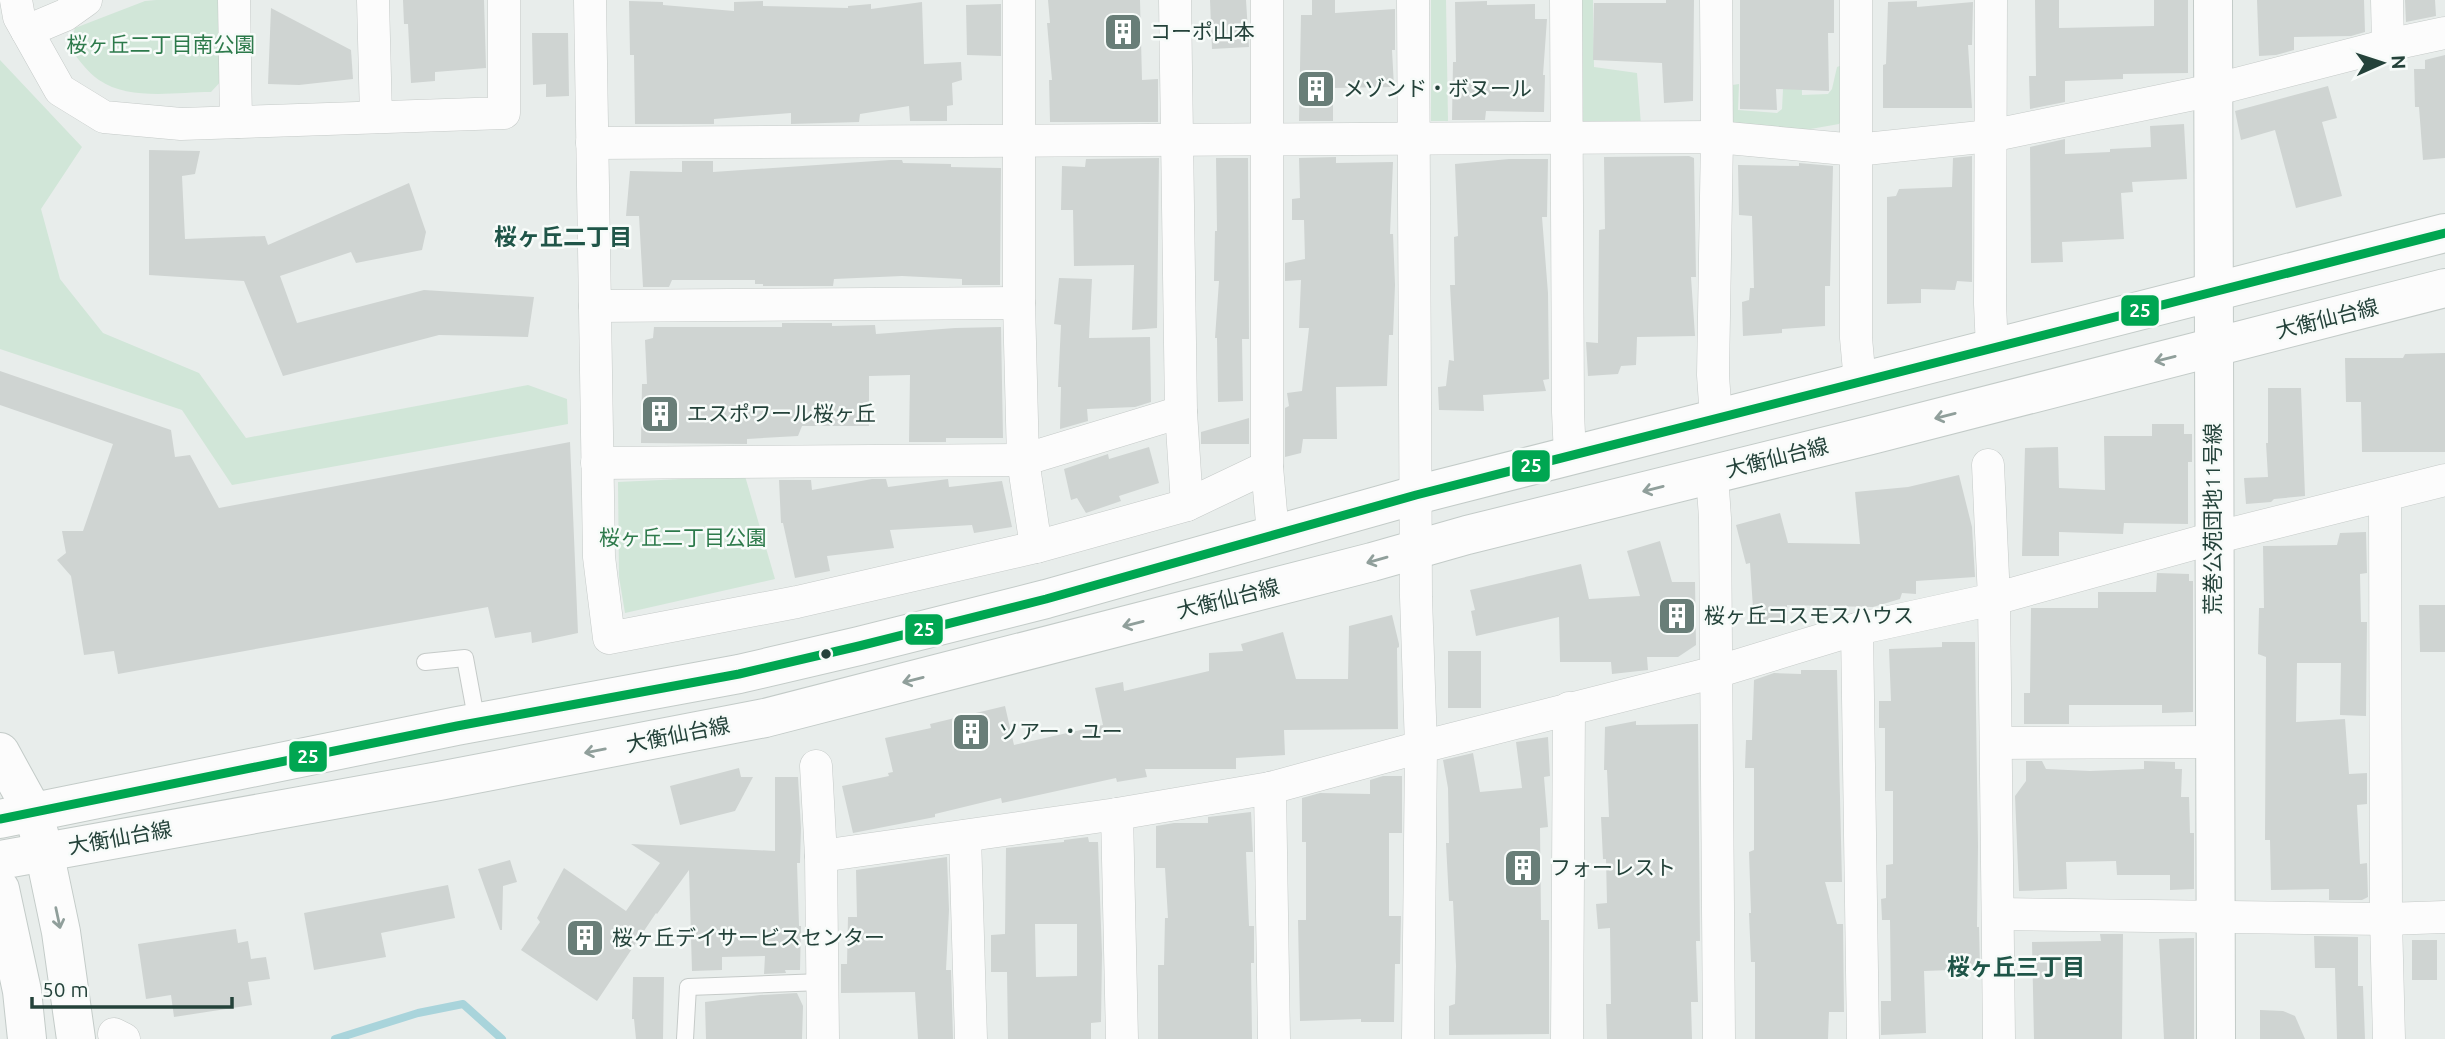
<svg xmlns="http://www.w3.org/2000/svg" width="2445" height="1039" font-family="Ubuntu,'Noto Sans JP',sans-serif">
	<style>
		.green { fill: #d1e6d8 }
		.lines { fill: none; stroke-linecap: round; stroke-linejoin: round }
		.stream { stroke: #a9d4db; stroke-width: 8 }
		.building { fill: #cfd4d2; fill-rule: evenodd }
		.lane-casing { stroke: #c5cac8; stroke-width: 18 }
		.street-casing { stroke: #c5cac8; stroke-width: 33 }
		.secondary-casing { stroke: #c3cbc8; stroke-width: 40 }
		.lane { stroke: #fcfcfc; stroke-width: 16 }
		.street { stroke: #fcfcfc; stroke-width: 32 }
		.secondary { stroke: #fcfcfc; stroke-width: 38 }
		.bus-1-casing { stroke: #f7fbf9; stroke-width: 14 }
		.bus-1 { stroke: #00a651; stroke-width: 9 }
		.oneway { stroke: #909f9b }
		.bus-dot { fill: #24423a; stroke: #f7fbf9; stroke-width: 2.5 }
		.labels { text-anchor: middle; stroke-width: 5; stroke-linejoin: round; paint-order: stroke }
		.poi-label { font-size: 21px; fill: #24423a; stroke: #f7fbf9; text-anchor: start }
		.park-label { font-size: 21px; fill: #2d7a4b; stroke: #f7fbf9 }
		.street-label { font-size: 21px; fill: #24423a; stroke: #f7fbf9 }
		.neighbourhood-label { font-size: 23px; font-weight: bold; fill: #1f5548; stroke: #f7fbf9 }
		.line-badge { stroke: #f7fbf9; stroke-width: 2.5 }
		.badge-label { font-size: 19px; text-anchor: middle; font-weight: bold; fill: #fff }
	</style>
	<rect width="100%" height="100%" fill="#e8edeb"/>
	<g class="green">
		<path d="M156 0H221L222 80 211 92C176 92 129 101 99 80 88 73 78 58 69 48L75 28 145 1Z"/>
		<polygon points="1431,0 1446,0 1448,121 1431,121"/>
		<polygon points="1577,0 1593,0 1594,67 1637,73 1641,125 1584,125 1577,112"/>
		<polygon points="1785,51 1801,51 1802,95 1828,94 1832,89 1837,67 1845,64 1847,113 1839,124 1799,131 1731,128 1726,86 1739,84 1738,110 1777,113 1782,109"/>
		<polygon points="0,60 82,147 41,209 60,279 103,333 199,373 246,438 528,385 567,399 568,424 232,485 182,410 0,349"/>
		<polygon points="745,476 775,579 625,613 619,577 618,482"/>
	</g>
	<g class="lines">
		<polyline class="stream" points="335,1039 418,1013 463,1004 502,1039"/>
	</g>
	<g class="building">
		<polygon points="403,0 484,0 486,68 435,72 435,81 411,83 408,24 404,24"/>
		<polygon points="1048,0 1140,0 1142,80 1158,79 1158,122 1050,122 1049,80 1052,80 1047,23 1050,23"/>
		<polygon points="1210,0 1246,0 1249,47 1212,49"/>
		<polygon points="1312,0 1335,0 1335,13 1395,9 1395,50 1392,50 1394,87 1333,88 1333,121 1299,121 1301,15 1312,15"/>
		<polygon points="1666,0 1694,0 1693,101 1664,103 1662,63 1593,60 1594,3 1666,3"/>
		<polygon points="1740,0 1834,0 1834,33 1828,33 1829,91 1776,89 1777,110 1740,109"/>
		<polygon points="2035,0 2059,0 2059,28 2154,26 2154,0 2188,0 2188,73 2123,74 2123,79 2065,81 2065,102 2030,109 2029,76 2036,76"/>
		<polygon points="2257,0 2364,0 2365,32 2351,36 2294,37 2294,50 2276,55 2259,56"/>
		<polygon points="2405,0 2435,0 2436,16 2406,22"/>
		<polygon points="629,1 663,2 663,5 734,11 734,2 763,1 763,6 848,8 848,6 871,4 871,9 922,2 924,64 961,62 962,80 952,83 953,105 947,106 947,121 910,121 909,106 860,114 859,122 791,124 791,113 714,119 714,124 635,124 634,55 630,55"/>
		<polygon points="1487,1 1487,5 1535,4 1535,19 1547,19 1543,75 1545,75 1544,112 1486,111 1485,120 1452,120 1453,62 1456,62 1455,2"/>
		<polygon points="1917,1 1917,7 1973,2 1972,45 1968,45 1972,108 1883,108 1883,65 1886,64 1888,2"/>
		<polygon points="1001,4 1001,56 967,55 966,5"/>
		<polygon points="271,8 351,50 353,79 299,85 268,84"/>
		<polygon points="532,33 568,33 569,96 546,97 546,84 533,85"/>
		<polygon points="2445,55 2445,158 2423,160 2419,107 2415,107 2414,69 2425,69 2425,60"/>
		<polygon points="2328,86 2337,118 2322,122 2342,196 2296,208 2275,130 2241,140 2235,111"/>
		<polygon points="2184,124 2187,179 2132,182 2133,192 2121,193 2124,239 2062,242 2063,262 2031,263 2030,147 2065,139 2065,154 2110,152 2110,149 2151,147 2150,126"/>
		<polygon points="149,150 200,151 195,174 182,176 185,239 265,236 268,245 409,183 426,232 422,250 356,263 351,252 280,276 297,323 424,290 534,297 528,337 439,335 283,376 244,281 149,275"/>
		<polygon points="1689,156 1694,158 1696,277 1691,277 1695,336 1637,337 1636,365 1621,366 1618,374 1588,376 1586,342 1598,343 1599,230 1605,229 1604,157"/>
		<polygon points="1972,156 1972,282 1957,281 1955,290 1921,289 1921,303 1887,304 1887,197 1896,196 1899,189 1952,187 1953,158"/>
		<polygon points="1336,157 1336,163 1393,162 1390,234 1393,234 1395,285 1393,335 1389,335 1387,386 1336,387 1337,439 1303,439 1301,453 1285,457 1285,408 1289,406 1287,393 1302,391 1309,328 1299,328 1301,280 1285,281 1285,263 1305,259 1304,220 1292,220 1292,199 1300,198 1299,158"/>
		<polygon points="1159,158 1157,328 1132,330 1134,265 1074,266 1073,210 1061,210 1062,166 1085,167 1086,159"/>
		<polygon points="1216,158 1248,158 1249,339 1242,339 1243,401 1218,402 1217,338 1215,338 1219,281 1214,281 1215,231 1217,231"/>
		<polygon points="1509,159 1548,159 1547,217 1542,217 1548,293 1549,379 1543,380 1546,391 1483,395 1484,411 1439,410 1438,387 1446,386 1449,360 1454,361 1450,285 1455,285 1454,237 1458,236 1455,164"/>
		<polygon points="890,160 902,160 903,163 951,164 951,167 1001,168 1000,285 962,285 962,279 902,276 834,279 833,286 763,286 763,284 755,284 755,280 672,280 669,287 643,287 639,216 626,216 630,171 682,172 682,161 713,161 713,172"/>
		<polygon points="1799,163 1833,166 1830,286 1825,286 1825,326 1782,329 1782,333 1743,336 1742,302 1749,300 1750,288 1754,288 1752,216 1739,215 1738,165 1799,166"/>
		<polygon points="1059,278 1092,279 1089,338 1150,337 1151,402 1135,407 1087,409 1088,421 1060,429 1061,387 1058,387 1061,325 1054,324"/>
		<polygon points="782,323 832,323 832,326 875,325 876,334 955,328 1001,327 1003,438 946,438 946,442 909,442 910,375 869,376 869,426 802,426 798,436 747,439 747,444 641,443 642,384 647,384 645,340 653,338 654,327 782,327"/>
		<polygon points="2445,353 2445,452 2362,452 2361,402 2346,402 2345,358 2403,358 2405,354"/>
		<polygon points="0,371 171,430 175,457 190,455 219,508 570,442 578,633 532,643 531,632 495,638 488,607 118,674 114,651 84,655 71,576 57,560 66,553 62,531 83,531 113,444 0,405"/>
		<polygon points="2268,388 2301,388 2305,496 2274,499 2271,502 2246,504 2244,478 2268,477 2266,443 2268,443"/>
		<polygon points="1249,418 1249,444 1201,444 1201,432"/>
		<polygon points="2152,424 2184,424 2184,434 2192,434 2192,462 2188,462 2188,524 2124,523 2123,534 2059,532 2059,556 2022,556 2025,448 2058,447 2059,488 2105,490 2104,436 2152,436"/>
		<polygon points="1149,447 1159,483 1119,496 1121,501 1086,513 1077,498 1071,500 1064,469 1108,454 1109,459"/>
		<polygon points="1959,475 1972,527 1975,577 1916,581 1916,594 1902,593 1900,599 1873,607 1787,605 1788,621 1754,623 1750,563 1746,564 1736,525 1780,513 1788,543 1860,544 1855,492 1908,487"/>
		<polygon points="872,479 886,479 888,487 948,479 949,487 1002,481 1012,527 974,533 972,525 890,530 894,548 827,556 830,571 795,578 783,523 781,523 779,480 811,480 812,490"/>
		<polygon points="2366,532 2367,573 2360,574 2361,622 2367,622 2366,716 2340,715 2341,663 2297,663 2296,722 2345,719 2349,774 2367,773 2367,804 2357,805 2360,864 2367,863 2368,897 2362,900 2329,900 2329,889 2271,890 2270,840 2265,840 2266,657 2258,654 2259,608 2264,608 2263,546 2337,545 2340,533"/>
		<polygon points="1660,541 1672,582 1695,582 1696,645 1678,657 1647,657 1648,670 1612,674 1611,662 1560,662 1559,617 1476,636 1471,611 1475,610 1470,590 1581,564 1589,599 1640,596 1627,551"/>
		<polygon points="2157,573 2189,574 2189,581 2193,581 2193,712 2162,713 2162,705 2069,705 2069,724 2024,724 2024,693 2030,693 2031,608 2098,608 2098,592 2156,592"/>
		<polygon points="2419,605 2445,605 2445,652 2420,652"/>
		<polygon points="1392,615 1399,644 1399,647 1397,648 1398,729 1284,730 1285,755 1236,758 1236,769 1145,769 1147,777 1117,782 1116,778 1002,803 1001,798 935,814 935,817 853,833 842,786 889,776 888,773 893,772 885,738 931,728 930,724 1005,706 1014,745 1103,725 1095,688 1123,682 1124,691 1209,671 1209,653 1243,651 1241,644 1283,632 1296,679 1348,679 1349,626"/>
		<polygon points="1942,642 1975,642 1978,846 1977,927 1979,927 1980,969 1924,971 1926,1033 1881,1035 1881,1001 1891,1001 1890,920 1882,920 1881,899 1886,898 1886,865 1893,864 1893,791 1885,791 1885,728 1879,728 1879,701 1891,701 1889,649 1942,647"/>
		<rect x="1448" y="651" width="33" height="57"/>
		<polygon points="1801,670 1837,670 1842,882 1825,882 1837,924 1843,924 1844,1012 1829,1012 1828,1039 1755,1039 1755,962 1751,962 1749,913 1751,913 1749,852 1754,850 1754,768 1745,768 1746,740 1752,740 1754,680 1774,673 1801,674"/>
		<polygon points="1636,721 1636,725 1698,724 1700,941 1696,941 1698,1002 1691,1002 1692,1039 1607,1039 1606,1004 1611,1004 1610,928 1598,929 1596,904 1607,903 1606,859 1603,859 1601,817 1609,817 1607,770 1604,770 1605,727"/>
		<polygon points="1548,737 1550,776 1544,777 1548,827 1540,828 1541,920 1549,920 1549,1034 1449,1035 1449,1006 1455,1004 1456,966 1453,901 1449,901 1446,843 1449,843 1448,788 1443,760 1473,753 1480,792 1522,788 1516,742"/>
		<polygon points="2026,761 2042,761 2046,769 2090,771 2144,769 2144,761 2175,762 2175,769 2182,769 2181,797 2189,797 2190,833 2194,833 2194,889 2170,890 2170,875 2117,875 2116,861 2066,862 2067,889 2019,891 2015,796 2026,781"/>
		<polygon points="739,768 741,777 753,777 735,811 680,825 670,786"/>
		<polygon points="1383,776 1402,776 1402,833 1389,833 1389,916 1401,916 1400,964 1395,964 1394,1022 1361,1022 1361,1019 1300,1021 1298,920 1306,920 1306,842 1302,842 1302,798 1320,793 1370,794 1370,780"/>
		<polygon points="775,777 798,777 801,828 800,863 797,863 799,926 801,926 800,970 785,970 786,973 764,974 765,956 722,957 722,970 692,971 689,870 657,914 656,913 597,1001 521,950 540,922 537,918 564,868 626,911 660,863 631,844 775,851"/>
		<polygon points="1251,812 1253,852 1246,852 1249,926 1254,926 1254,963 1251,963 1252,1039 1158,1039 1158,965 1164,965 1165,918 1168,918 1165,868 1156,868 1156,826 1174,823 1208,823 1208,817"/>
		<path d="M1088 837 1089 842H1098L1102 954 1101 1022 1091 1023V1039H1008L1007 972H991V935L1005 934 1006 848 1064 842V840ZM1035 924H1077V976L1036 977Z"/>
		<polygon points="947,857 949,910 946,970 951,970 953,1039 918,1039 915,992 841,993 841,964 847,964 848,917 857,917 856,870"/>
		<polygon points="510,860 517,882 503,886 502,930 500,930 478,869"/>
		<polygon points="448,885 455,918 381,933 386,957 314,970 304,913"/>
		<polygon points="236,929 238,943 248,941 251,959 266,957 270,979 248,982 252,1005 174,1017 171,995 146,999 138,944"/>
		<polygon points="2100,934 2123,934 2122,1039 2034,1039 2032,942 2101,941"/>
		<polygon points="2314,936 2358,937 2358,986 2363,986 2365,1039 2337,1039 2335,968 2315,968"/>
		<polygon points="2194,938 2194,1039 2164,1039 2159,939"/>
		<rect x="2412" y="940" width="25" height="40"/>
		<polygon points="633,977 664,977 663,1039 636,1039 634,1019 632,1019"/>
		<polygon points="797,993 803,1006 802,1039 706,1039 705,1002 760,995"/>
		<polygon points="2260,1010 2283,1011 2295,1016 2305,1039 2260,1039"/>
	</g>
	<g class="lines">
		<defs>
			<g id="lane">
				<polyline points="425,662 465,658 477,723"/>
				<polyline points="685,1039 688,987 822,982"/>
			</g>
			<g id="street">
				<polyline points="16,0 19,17 60,90 104,117 181,124 504,113 504,0"/>
				<polyline points="234,0 236,122"/>
				<polyline points="373,0 376,117"/>
				<polyline points="590,0 599,557 609,638 797,602 1036,547 1187,505 1267,467"/>
				<polyline points="1019,0 1019,303 1023,460 1036,547"/>
				<polyline points="1175,0 1181,412 1187,505"/>
				<polyline points="1267,0 1267,467 1273,534"/>
				<polyline points="1413,0 1416,597 1421,747 1418,1039"/>
				<polyline points="1566,0 1568,412 1570,456"/>
				<polyline points="1856,0 1856,338 1860,382"/>
				<polyline points="1991,0 1990,304 1992,348"/>
				<polyline points="2387,0 2388,45"/>
				<polyline points="27,31 65,15 86,0"/>
				<polyline points="592,143 1717,137 1856,150 1990,136 2213,90 2388,45 2445,33"/>
				<polyline points="595,306 1019,303"/>
				<polyline points="1716,419 1713,375 1717,137 1716,0"/>
				<polyline points="597,463 1023,460 1181,412"/>
				<polyline points="1988,465 1994,599 1999,1039"/>
				<polyline points="1712,474 1715,518 1719,1039"/>
				<polyline points="2385,496 2386,919 2389,1039"/>
				<polyline points="1857,629 1863,1039"/>
				<polyline points="1996,743 2215,742"/>
				<polyline points="816,766 821,856 823,1039"/>
				<polyline points="1270,788 1274,1039"/>
				<polyline points="1117,814 1122,1039"/>
				<polyline points="965,836 971,1039"/>
				<polyline points="821,856 1117,814 1270,788 1421,747 1716,672 1857,629 1994,599 2214,538 2445,480"/>
				<polyline points="1998,914 2386,919 2445,917"/>
				<polyline points="114,1034 124,1039"/>
				<polyline points="1567,1039 1569,708"/>
			</g>
			<g id="secondary">
				<polyline points="2213,0 2216,1039"/>
				<polyline points="0,752 33,812 44,851 61,932 76,1039"/>
				<polyline points="0,819 457,726 739,674 859,646 1046,599 1416,495 2445,233"/>
				<polyline points="0,860 439,781 765,718 1372,562 1467,535 1871,435 2445,288"/>
				<polyline points="0,889 22,991 27,1039"/>
			</g>
		</defs>
		<use href="#lane" class="lane-casing"/>
		<use href="#street" class="street-casing"/>
		<use href="#secondary" class="secondary-casing"/>
		<use href="#lane" class="lane"/>
		<use href="#street" class="street"/>
		<use href="#secondary" class="secondary"/>
		<defs>
			<polyline id="bus-1" points="0,819 457,726 739,674 859,646 1046,599 1416,495 2445,233"/>
		</defs>
		<use href="#bus-1" class="bus-1-casing"/>
		<use href="#bus-1" class="bus-1"/>
	</g>
	<defs><path id="oneway-shaft" d="M-6 0H5M1.5-3L5.5 0L1.5 3" fill="none" stroke-width="1.6" stroke-linecap="round" stroke-linejoin="round" transform="scale(1.75)"/></defs>
	<g class="oneway">
		<use href="#oneway-shaft" transform="translate(2165 359) rotate(166)"/>
		<use href="#oneway-shaft" transform="translate(1945 416) rotate(166)"/>
		<use href="#oneway-shaft" transform="translate(1653 489) rotate(166)"/>
		<use href="#oneway-shaft" transform="translate(1377 560) rotate(164)"/>
		<use href="#oneway-shaft" transform="translate(1133 624) rotate(166)"/>
		<use href="#oneway-shaft" transform="translate(913 680) rotate(166)"/>
		<use href="#oneway-shaft" transform="translate(595 751) rotate(169)"/>
		<use href="#oneway-shaft" transform="translate(58 918) rotate(78)"/>
	</g>
	<defs>
		<symbol id="building-square" viewBox="-11 -11 22 22"><rect x="-9" y="-9" width="18" height="18" rx="4" fill="#697e78" stroke="#f7fbf9"/><path d="M-4-6H4V6H1V3H-1V6H-4ZM-2.5-4.3h1.7v1.8h-1.7ZM.8-4.3h1.7v1.8H.8ZM-2.5-1h1.7V.8h-1.7ZM.8-1h1.7V.8H.8Z" fill="#fff"/></symbol>
	</defs>
	<g fill-rule="evenodd">
		<use href="#building-square" x="1101" y="10" width="44" height="44"/>
		<use href="#building-square" x="1294" y="67" width="44" height="44"/>
		<use href="#building-square" x="638" y="392" width="44" height="44"/>
		<use href="#building-square" x="1655" y="594" width="44" height="44"/>
		<use href="#building-square" x="949" y="710" width="44" height="44"/>
		<use href="#building-square" x="1501" y="846" width="44" height="44"/>
		<use href="#building-square" x="563" y="916" width="44" height="44"/>
	</g>
	<circle class="bus-dot" cx="826" cy="654" r="6"/>
	<g class="labels">
		<g class="poi-label">
			<text x="1150" y="39">コーポ山本</text>
			<text x="1343" y="96">メゾンド・ボヌール</text>
			<text x="687" y="421">エスポワール桜ヶ丘</text>
			<text x="1704" y="623">桜ヶ丘コスモスハウス</text>
			<text x="998" y="739">ソアー・ユー</text>
			<text x="1550" y="875">フォーレスト</text>
			<text x="612" y="945">桜ヶ丘デイサービスセンター</text>
		</g>
		<g class="park-label">
			<text x="161" y="52">桜ヶ丘二丁目南公園</text>
			<text x="683" y="545">桜ヶ丘二丁目公園</text>
		</g>
		<g class="street-label">
			<text transform="translate(2327 319) rotate(-14)" y="7">大衡仙台線</text>
			<text transform="translate(1777 458) rotate(-14)" y="7">大衡仙台線</text>
			<text transform="translate(2213 519) rotate(-90)" y="7">荒巻公苑団地11号線</text>
			<text transform="translate(1228 599) rotate(-14)" y="7">大衡仙台線</text>
			<text transform="translate(678 735) rotate(-11)" y="7">大衡仙台線</text>
			<text transform="translate(120 838) rotate(-10)" y="7">大衡仙台線</text>
		</g>
		<g class="neighbourhood-label">
			<text x="563" y="245">桜ヶ丘二丁目</text>
			<text x="2016" y="975">桜ヶ丘三丁目</text>
		</g>
	</g>
	<g class="line-badge">
		<rect x="2120" y="294" width="40" height="33" rx="7" fill="#00a651"/>
		<rect x="1511" y="449" width="40" height="34" rx="7" fill="#00a651"/>
		<rect x="904" y="613" width="40" height="33" rx="7" fill="#00a651"/>
		<rect x="288" y="740" width="40" height="33" rx="7" fill="#00a651"/>
	</g>
	<g class="badge-label">
		<text x="2140" y="317">25</text>
		<text x="1531" y="472">25</text>
		<text x="924" y="636">25</text>
		<text x="308" y="763">25</text>
	</g>
	<g transform="translate(2382 63) rotate(87)" stroke="#f7fbf9" stroke-width="5" paint-order="stroke">
	<path d="M0-5L12 26L0 18L-12 26Z" fill="#24423a"/>
	<text y="-10" font-size="19" font-weight="bold" text-anchor="middle" fill="#24423a">N</text>
	</g>
	<path d="M32 997v10h200v-10" fill="none" stroke="#24423a" stroke-width="3.5"/>
	<text x="42" y="997" font-size="21" fill="#24423a" stroke="#f7fbf9" stroke-width="5" paint-order="stroke">50 m</text>
</svg>
